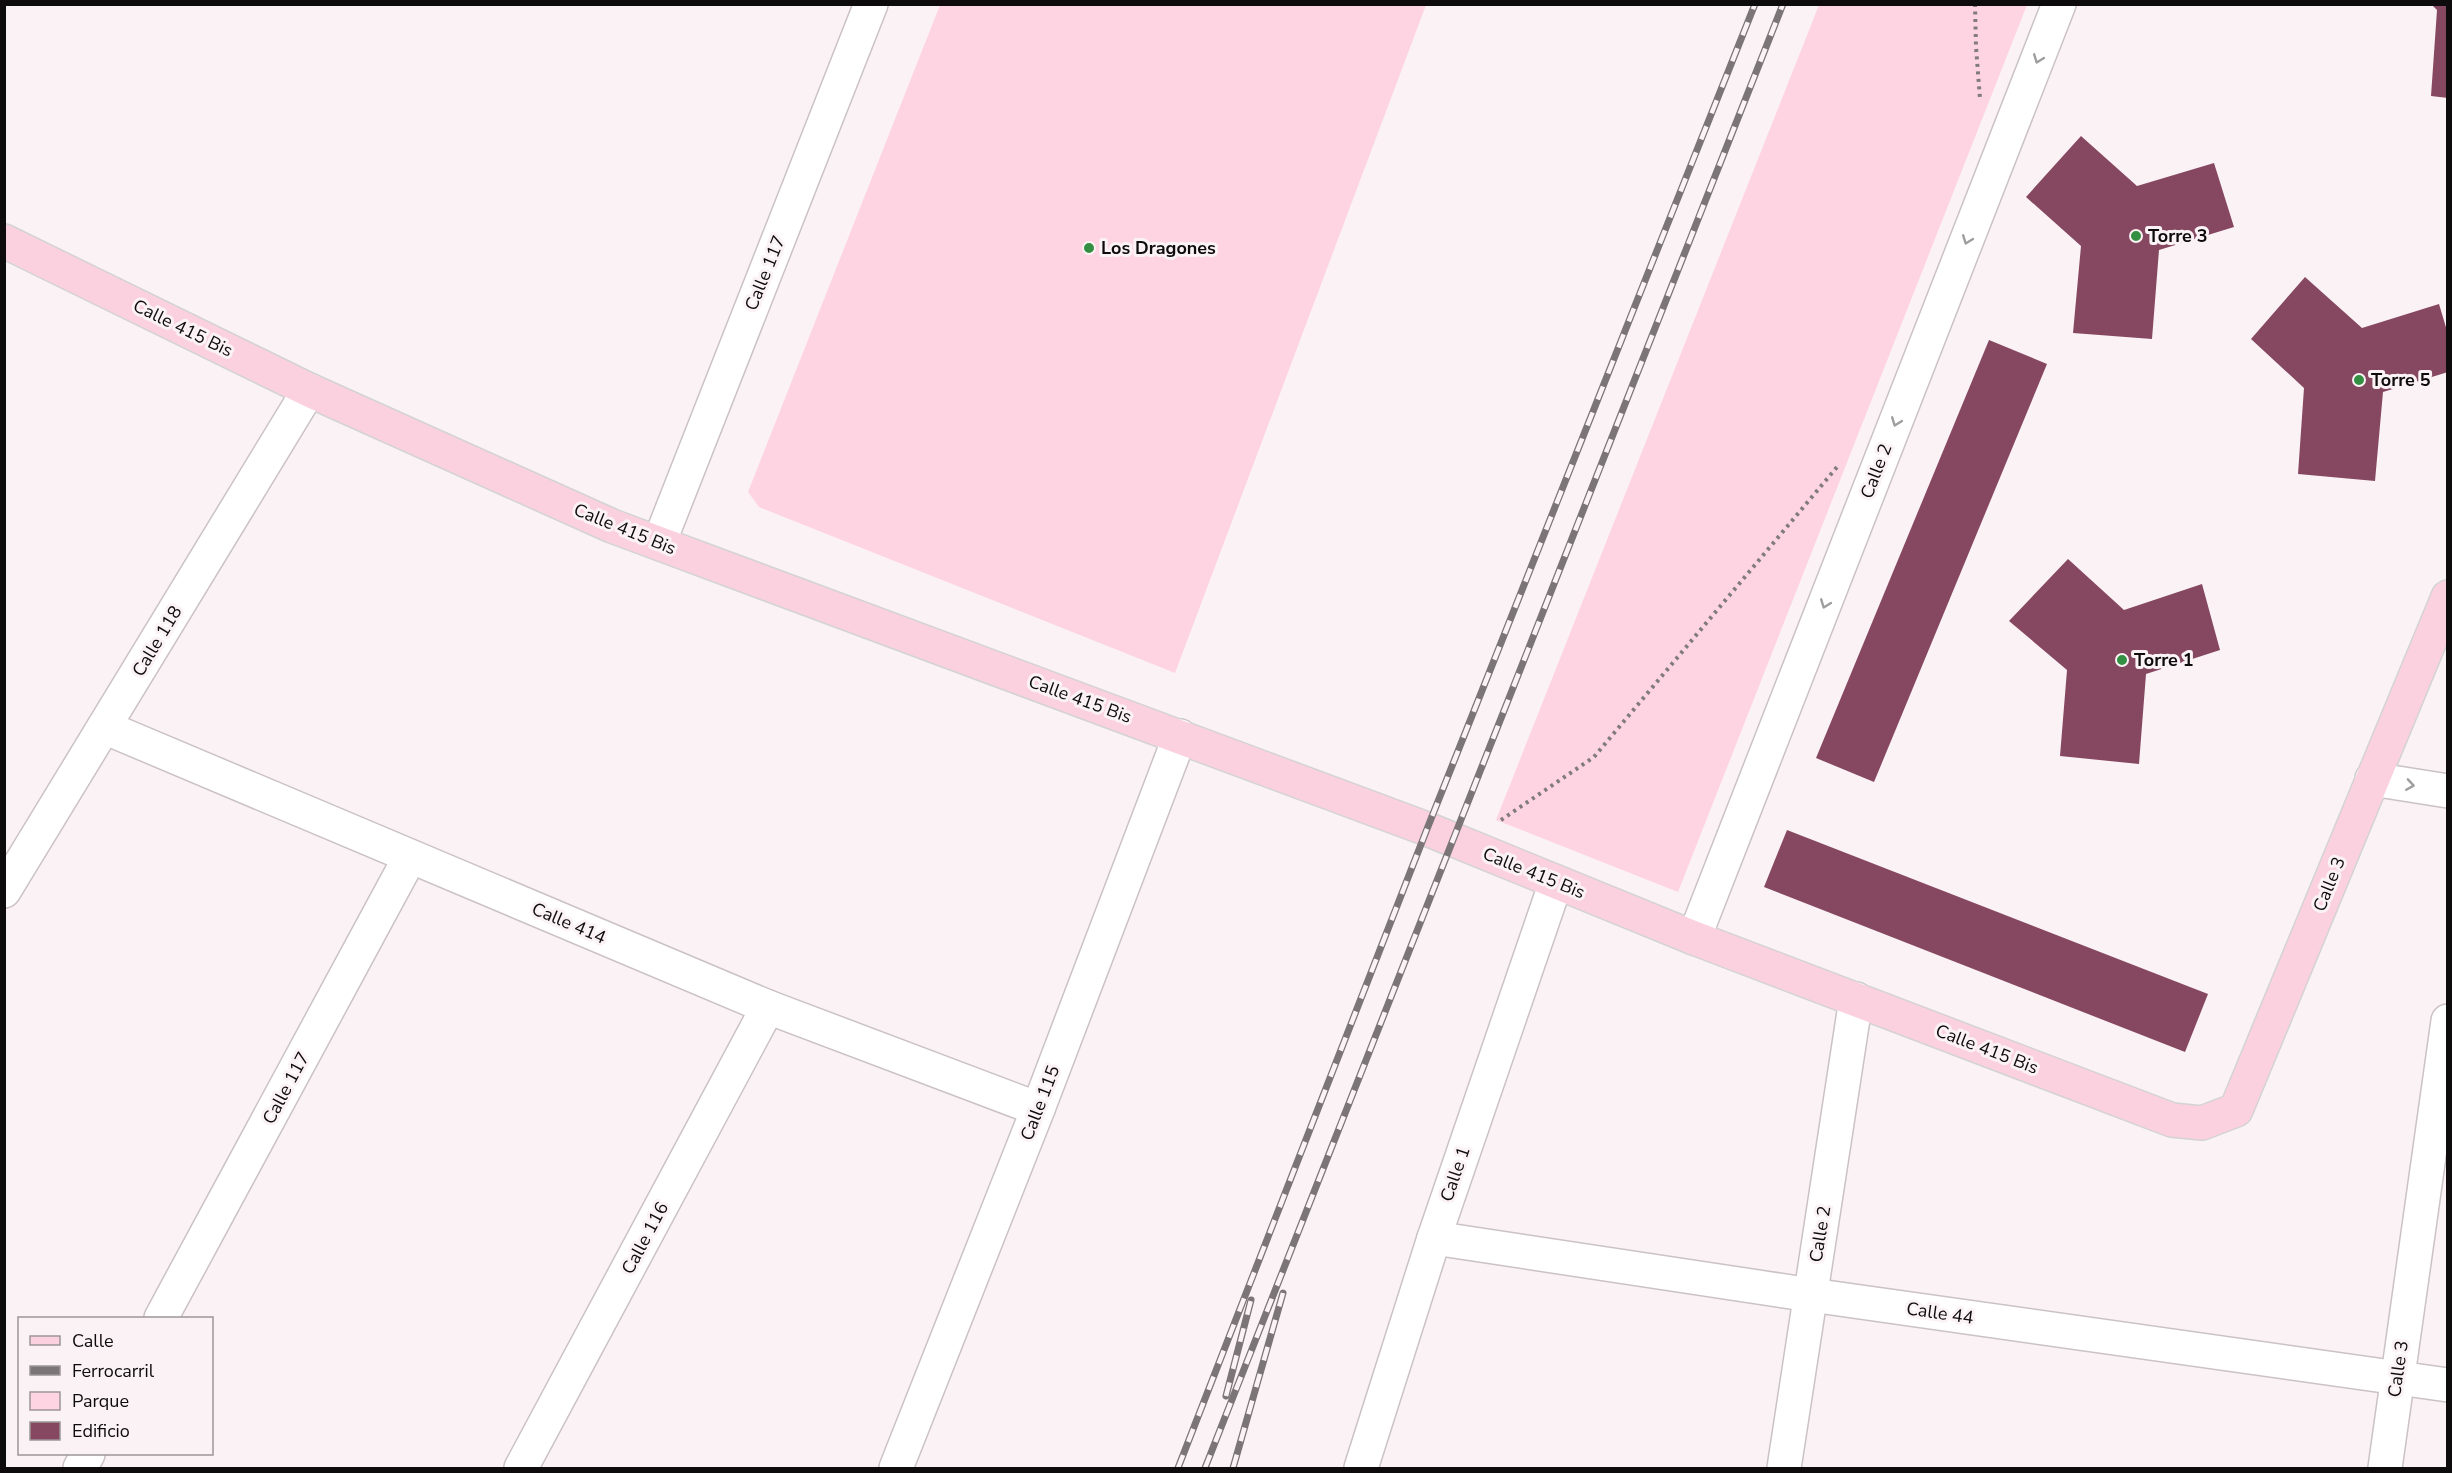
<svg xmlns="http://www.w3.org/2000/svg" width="2452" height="1473" font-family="'Nunito Sans',sans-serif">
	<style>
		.green { fill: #fed4e2 }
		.building { fill: #864860 }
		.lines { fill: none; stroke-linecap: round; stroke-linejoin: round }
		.minor-casing { stroke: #cbc2c5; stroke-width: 36 }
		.major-casing { stroke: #d4d3d3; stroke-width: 36 }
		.path { stroke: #817b7d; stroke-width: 4; stroke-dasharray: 3 4.5; stroke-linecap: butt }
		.minor { stroke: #fff; stroke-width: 33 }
		.major { stroke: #fbd1e0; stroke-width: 33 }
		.rail-casing { stroke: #7b7577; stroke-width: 7 }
		.rail { stroke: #fbf2f5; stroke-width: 4.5; stroke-dasharray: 14; stroke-linecap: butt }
		.oneway { stroke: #9f9d9e }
		.poi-dot { fill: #338f41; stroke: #fbf2f5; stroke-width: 2 }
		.labels { text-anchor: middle; stroke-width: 6; stroke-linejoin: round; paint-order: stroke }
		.poi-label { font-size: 18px; font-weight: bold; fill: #0e0b0c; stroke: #fbf2f5; text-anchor: start }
		.street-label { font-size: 18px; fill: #0e0b0c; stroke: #fbf2f5 }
	</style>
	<rect width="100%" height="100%" fill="#fbf2f5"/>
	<g class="green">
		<polygon points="940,5 1426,5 1175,673 759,507 748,492"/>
		<polygon points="1819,5 2027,5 1678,892 1496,820"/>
	</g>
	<g class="building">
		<polygon points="2431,4 2448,4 2448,98 2431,96 2437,10"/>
		<polygon points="2081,136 2137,186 2214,163 2234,227 2159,250 2152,339 2073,333 2081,246 2026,197"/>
		<polygon points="2305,277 2362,328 2439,304 2448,334 2448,372 2383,392 2375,481 2298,474 2304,388 2251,339"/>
		<polygon points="1989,340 2047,364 1874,782 1816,758"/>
		<polygon points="2068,559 2124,610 2202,584 2220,650 2146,674 2139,764 2060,756 2067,670 2009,621"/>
		<polygon points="1787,830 2208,994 2185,1052 1764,887"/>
	</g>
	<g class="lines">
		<defs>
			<g id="minor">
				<polyline points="659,543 871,4"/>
				<polyline points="104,727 768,1007 1038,1109"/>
				<polyline points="2372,779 2448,791"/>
				<polyline points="4,891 309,390"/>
				<polyline points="1694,938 2059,4"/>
				<polyline points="1434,1238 1811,1295 2448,1385"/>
				<polyline points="161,1318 410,857"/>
				<polyline points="80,1468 88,1454"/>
				<polyline points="521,1468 768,1007"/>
				<polyline points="896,1468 1038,1109 1180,736"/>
				<polyline points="1361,1468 1434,1238 1556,882"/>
				<polyline points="1784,1468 1856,999"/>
				<polyline points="2385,1468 2448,1021"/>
			</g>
			<polyline id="major" points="4,241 309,390 612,526 1427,829 1694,938 2172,1120 2202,1123 2236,1110 2448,597"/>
		</defs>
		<use href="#minor" class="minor-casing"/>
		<use href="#major" class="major-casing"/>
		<g class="path">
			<polyline points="1975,4 1976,47 1980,99"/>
			<polyline points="1501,820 1594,757 1837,467"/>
		</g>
		<use href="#minor" class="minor"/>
		<use href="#major" class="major"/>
		<defs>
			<g id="rail">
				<polyline points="1226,1396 1251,1300"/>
				<polyline points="1178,1468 1427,829 1755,4"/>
				<polyline points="1205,1468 1783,4"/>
				<polyline points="1233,1468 1283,1293"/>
			</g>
		</defs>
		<use href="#rail" class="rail-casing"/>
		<use href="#rail" class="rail"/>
	</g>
	<defs><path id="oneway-chevron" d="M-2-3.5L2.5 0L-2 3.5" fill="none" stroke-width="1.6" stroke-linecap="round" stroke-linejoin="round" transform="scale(1.5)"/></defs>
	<g class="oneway">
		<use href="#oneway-chevron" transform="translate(2038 59) rotate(111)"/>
		<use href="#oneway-chevron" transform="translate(1967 240) rotate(111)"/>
		<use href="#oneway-chevron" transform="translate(1896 422) rotate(111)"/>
		<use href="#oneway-chevron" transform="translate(1825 604) rotate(111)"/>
		<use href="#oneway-chevron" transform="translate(2410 785) rotate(9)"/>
	</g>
	<g class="poi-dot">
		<circle cx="2136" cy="236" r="6"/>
		<circle cx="1089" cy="248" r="6"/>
		<circle cx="2359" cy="380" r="6"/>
		<circle cx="2122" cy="660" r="6"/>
	</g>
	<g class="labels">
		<g class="poi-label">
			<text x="2148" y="242">Torre 3</text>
			<text x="1101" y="254">Los Dragones</text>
			<text x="2371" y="386">Torre 5</text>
			<text x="2134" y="666">Torre 1</text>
		</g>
		<g class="street-label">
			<text transform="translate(765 273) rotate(-68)" y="6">Calle 117</text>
			<text transform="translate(183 328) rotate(26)" y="6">Calle 415 Bis</text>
			<text transform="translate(1876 471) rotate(-69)" y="6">Calle 2</text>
			<text transform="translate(625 529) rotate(22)" y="6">Calle 415 Bis</text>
			<text transform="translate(157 641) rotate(-59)" y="6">Calle 118</text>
			<text transform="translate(1080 699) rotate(20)" y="6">Calle 415 Bis</text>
			<text transform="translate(1534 873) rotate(22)" y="6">Calle 415 Bis</text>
			<text transform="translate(2329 884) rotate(-68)" y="6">Calle 3</text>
			<text transform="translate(569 923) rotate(23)" y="6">Calle 414</text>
			<text transform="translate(1987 1049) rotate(21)" y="6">Calle 415 Bis</text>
			<text transform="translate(286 1088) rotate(-62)" y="6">Calle 117</text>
			<text transform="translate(1040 1103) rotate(-69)" y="6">Calle 115</text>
			<text transform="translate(1455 1174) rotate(-71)" y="6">Calle 1</text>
			<text transform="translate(1820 1234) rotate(-81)" y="6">Calle 2</text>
			<text transform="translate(645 1238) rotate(-62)" y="6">Calle 116</text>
			<text transform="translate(1940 1313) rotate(8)" y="6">Calle 44</text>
			<text transform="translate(2398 1369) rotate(-82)" y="6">Calle 3</text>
		</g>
	</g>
	<rect width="2452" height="1473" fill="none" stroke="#0e0b0c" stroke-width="12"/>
	<rect x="18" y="1317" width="195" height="138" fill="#fbf2f5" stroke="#9c9698" stroke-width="1.5"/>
	<rect x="30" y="1336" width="30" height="9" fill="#fbd1e0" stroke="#9c9698" stroke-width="1.5"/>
	<text x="72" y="1347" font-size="18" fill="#0e0b0c">Calle</text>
	<rect x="30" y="1366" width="30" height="9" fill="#7b7577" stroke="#9c9698" stroke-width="1.5"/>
	<text x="72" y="1377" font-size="18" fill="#0e0b0c">Ferrocarril</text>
	<rect x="30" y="1392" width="30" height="18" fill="#fed4e2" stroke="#9c9698" stroke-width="1.5"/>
	<text x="72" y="1407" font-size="18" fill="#0e0b0c">Parque</text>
	<rect x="30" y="1422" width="30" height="18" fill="#864860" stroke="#9c9698" stroke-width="1.5"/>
	<text x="72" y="1437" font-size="18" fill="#0e0b0c">Edificio</text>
</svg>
